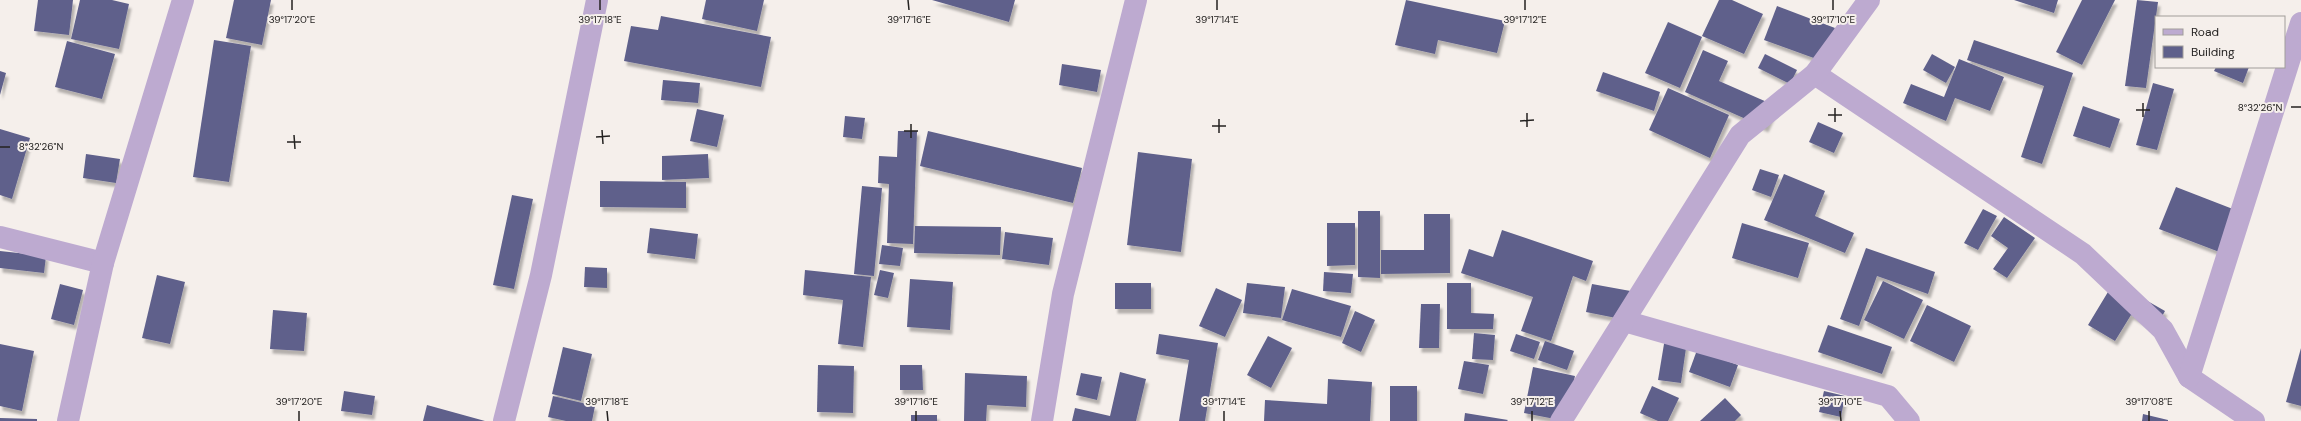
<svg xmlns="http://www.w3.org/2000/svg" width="2301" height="421" font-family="'DM Sans',sans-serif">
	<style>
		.building { fill: #5f608b; filter: url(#shadow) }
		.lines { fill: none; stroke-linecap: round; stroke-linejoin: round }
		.minor { stroke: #bdaad0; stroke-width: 22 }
		.ticks { fill: none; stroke: #242221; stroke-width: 1.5 }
		.ticks-label { font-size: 10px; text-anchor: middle; fill: #242221; stroke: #f5efeb; stroke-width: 4; stroke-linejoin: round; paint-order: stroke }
	</style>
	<defs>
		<filter id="shadow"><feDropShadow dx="2.5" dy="4.5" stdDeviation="1" flood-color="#0004"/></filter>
	</defs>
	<rect width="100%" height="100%" fill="#f5efeb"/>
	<g class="building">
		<polygon points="38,0 73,0 69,35 34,31"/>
		<polygon points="80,0 112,0 129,4 119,49 71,39"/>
		<polygon points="234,0 271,0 262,45 226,38"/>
		<polygon points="706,0 764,0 757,31 702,19"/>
		<polygon points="932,0 1015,0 1009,22"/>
		<polygon points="1406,0 1505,21 1497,53 1438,40 1435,54 1395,45"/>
		<polygon points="1719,0 1732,0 1763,14 1744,54 1702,36"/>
		<polygon points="2014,0 2058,0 2054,13"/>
		<polygon points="2082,0 2115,0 2082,65 2056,52"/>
		<polygon points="2137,0 2158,2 2146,88 2125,86"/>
		<polygon points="1777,6 1835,28 1822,61 1764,40"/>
		<polygon points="661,16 771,37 761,87 624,61 631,26 658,30"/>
		<polygon points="1668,22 1702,37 1680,88 1645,73"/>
		<polygon points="214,40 251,46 229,182 193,177"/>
		<polygon points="1974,40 2073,73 2042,164 2021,157 2044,86 1967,60"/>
		<polygon points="67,41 115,54 102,99 55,87"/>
		<polygon points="1703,50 1728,61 1719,81 1776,106 1766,128 1685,92"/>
		<polygon points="1765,54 1797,70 1790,84 1758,68"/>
		<polygon points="1932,54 1955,67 1946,83 1923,70"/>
		<polygon points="1959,59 2004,77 1990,111 1955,98 1946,121 1903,103 1911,84 1944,97"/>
		<polygon points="1062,64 1101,70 1097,92 1059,85"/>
		<polygon points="2216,67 2249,67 2243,83 2214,71"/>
		<polygon points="0,71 6,73 0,95"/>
		<polygon points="1603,72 1660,92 1654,111 1596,91"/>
		<polygon points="663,80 700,83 698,103 661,100"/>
		<polygon points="2153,83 2174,89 2157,150 2136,145"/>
		<polygon points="1668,88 1729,115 1710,158 1649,130"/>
		<polygon points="2083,106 2120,119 2110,148 2073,136"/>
		<polygon points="697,109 724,115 717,147 690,141"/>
		<polygon points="845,116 865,118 862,139 843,137"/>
		<polygon points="1818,122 1843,133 1834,153 1809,142"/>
		<polygon points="0,129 30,138 12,199 0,195"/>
		<polygon points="898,131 917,131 913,244 887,243 889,184 878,183 879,156 897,157"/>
		<polygon points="928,131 1082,168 1073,203 920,166"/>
		<polygon points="1138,152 1192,159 1181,252 1127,245"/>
		<polygon points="86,154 120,159 116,183 83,178"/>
		<polygon points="708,154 709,178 662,180 662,156"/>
		<polygon points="1760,169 1779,175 1771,197 1752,190"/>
		<polygon points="1784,174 1825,191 1815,216 1854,233 1845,253 1764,220"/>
		<polygon points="600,181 686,182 686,208 600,207"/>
		<polygon points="862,186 882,188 874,276 854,274"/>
		<polygon points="2176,187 2238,211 2222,253 2159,229"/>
		<polygon points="512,195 533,199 514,289 493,285"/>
		<polygon points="1983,209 1997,216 1978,250 1964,243"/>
		<polygon points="1358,211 1380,211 1380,278 1358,277"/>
		<polygon points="1424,214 1450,214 1450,273 1381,274 1381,250 1424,250"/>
		<polygon points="2004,217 2035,238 2007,278 1993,269 2008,248 1991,236"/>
		<polygon points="1327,223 1355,223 1355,265 1327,266"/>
		<polygon points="1742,223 1809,243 1798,278 1732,258"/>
		<polygon points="915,226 1001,227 1000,255 914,253"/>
		<polygon points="650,228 698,234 695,259 647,253"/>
		<polygon points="1502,230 1593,261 1586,281 1573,276 1551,341 1521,331 1533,297 1461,273 1469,249 1493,257"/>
		<polygon points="1005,232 1053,238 1049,265 1002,259"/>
		<polygon points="882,245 903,248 900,266 879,264"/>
		<polygon points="1866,248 1935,272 1928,294 1877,276 1859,326 1840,319"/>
		<polygon points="0,251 46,256 44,273 0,268"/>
		<polygon points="585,267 607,268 607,288 584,287"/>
		<polygon points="805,270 871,277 863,347 838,344 843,300 803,295"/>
		<polygon points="880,270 894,273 888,298 874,295"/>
		<polygon points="1324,272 1353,274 1351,293 1323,291"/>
		<polygon points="157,275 185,282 170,344 142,338"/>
		<polygon points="910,279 953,282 950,330 907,327"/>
		<polygon points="1883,281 1923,300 1904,339 1864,320"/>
		<polygon points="2114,282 2165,311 2155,329 2131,315 2115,341 2088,325"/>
		<rect x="1115" y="283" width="36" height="26"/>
		<polygon points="1247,283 1285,287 1281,318 1243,313"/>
		<polygon points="1447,283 1471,283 1471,313 1494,314 1493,329 1447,329"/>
		<polygon points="60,284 83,290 74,325 51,319"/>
		<polygon points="1592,284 1636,292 1631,321 1586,312"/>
		<polygon points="1216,288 1242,300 1225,337 1199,326"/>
		<polygon points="1292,289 1351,306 1341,337 1282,320"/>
		<polygon points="1421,304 1440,304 1439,348 1419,348"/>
		<polygon points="1927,305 1971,326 1954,362 1910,341"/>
		<polygon points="273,310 307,313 304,351 270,349"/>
		<polygon points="1355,311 1375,320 1361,352 1342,343"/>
		<polygon points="1828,325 1892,347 1882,374 1818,352"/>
		<polygon points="1474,333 1495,335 1493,360 1472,359"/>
		<polygon points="1159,334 1218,343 1205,421 1179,421 1189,360 1156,354"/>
		<polygon points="1516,334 1540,342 1534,359 1510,351"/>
		<polygon points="1268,336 1292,348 1271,388 1247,375"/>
		<polygon points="1665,338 1687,341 1681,383 1658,380"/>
		<polygon points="1545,341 1574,351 1567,370 1538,360"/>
		<polygon points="0,344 34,351 22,411 0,406"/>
		<polygon points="563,347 592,354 581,401 552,394"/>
		<polygon points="2301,348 2301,406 2286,402"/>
		<polygon points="1697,350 1738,365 1730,387 1689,372"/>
		<polygon points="1464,361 1489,365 1483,394 1458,389"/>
		<polygon points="818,365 854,366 853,413 817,412"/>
		<polygon points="900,365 922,365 923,390 900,390"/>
		<polygon points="1533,367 1575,376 1565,421 1524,413"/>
		<polygon points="1120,372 1146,379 1136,421 1072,421 1075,408 1110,416"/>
		<polygon points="965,373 1027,376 1026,407 987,405 986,421 964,421"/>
		<polygon points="1081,373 1102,377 1097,400 1076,395"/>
		<polygon points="1328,379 1372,382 1370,421 1264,421 1265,400 1327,404"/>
		<rect x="1390" y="386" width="27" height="35"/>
		<polygon points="1652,386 1679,398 1668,421 1658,421 1640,413"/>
		<polygon points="344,391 375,396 372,415 341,411"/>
		<polygon points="1824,391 1845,396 1841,417 1819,412"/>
		<polygon points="553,396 595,406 592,421 566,421 548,417"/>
		<polygon points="1725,398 1741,415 1735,421 1700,421"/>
		<polygon points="427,405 485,421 423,421"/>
		<polygon points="1465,413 1508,420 1507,421 1464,421"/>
		<polygon points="2143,414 2168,420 2168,421 2142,421"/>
		<rect x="911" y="415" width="26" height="6"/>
		<polygon points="0,418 37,419 37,421 0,421"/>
	</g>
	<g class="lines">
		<g class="minor">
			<polyline points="1815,74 2083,254 2163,330 2189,377 2254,421"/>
			<polyline points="0,237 103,263"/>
			<polyline points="1624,321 1888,396 1909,421"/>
			<polyline points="2189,377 2301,23"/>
			<polyline points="68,421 103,263 183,0"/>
			<polyline points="504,421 541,275 597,0"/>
			<polyline points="1042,421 1063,294 1136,0"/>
			<polyline points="1561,421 1740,135 1815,74 1869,0"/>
		</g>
	</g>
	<path class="ticks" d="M292 0V10M600 0V10M908 0 909 10M1217 0V10M1525 0V10M1833 0V10M2143 103V117M2291 107H2301M1835 108V122M2136 110H2150M1527 113V127M1828 115H1842M1219 119V133M1520 121 1534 120M911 124V138M1212 126H1226M602 130 603 144M904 131H918M294 135 295 149M596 137 610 136M287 142H301M0 147H10M299 411V421M607 411 608 421M916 411V421M1224 411V421M1532 411V421M1840 411 1841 421M2149 411V421"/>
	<g class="ticks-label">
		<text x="292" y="23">39°17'20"E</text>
		<text x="600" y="23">39°17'18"E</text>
		<text x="909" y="23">39°17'16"E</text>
		<text x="1217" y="23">39°17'14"E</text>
		<text x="1525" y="23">39°17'12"E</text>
		<text x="1833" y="23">39°17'10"E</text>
		<text x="2260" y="111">8°32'26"N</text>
		<text x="41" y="150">8°32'26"N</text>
		<text x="299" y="405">39°17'20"E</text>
		<text x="607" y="405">39°17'18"E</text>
		<text x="916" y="405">39°17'16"E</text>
		<text x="1224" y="405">39°17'14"E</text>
		<text x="1532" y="405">39°17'12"E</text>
		<text x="1840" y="405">39°17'10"E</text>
		<text x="2149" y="405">39°17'08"E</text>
	</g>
	<rect x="2155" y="16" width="130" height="52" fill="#f5efeb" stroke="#a19d9a"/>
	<rect x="2163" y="29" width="20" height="6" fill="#bdaad0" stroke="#a19d9a"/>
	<text x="2191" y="36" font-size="12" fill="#242221">Road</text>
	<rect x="2163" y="46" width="20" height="12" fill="#5f608b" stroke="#a19d9a"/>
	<text x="2191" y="56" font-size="12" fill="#242221">Building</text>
</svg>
